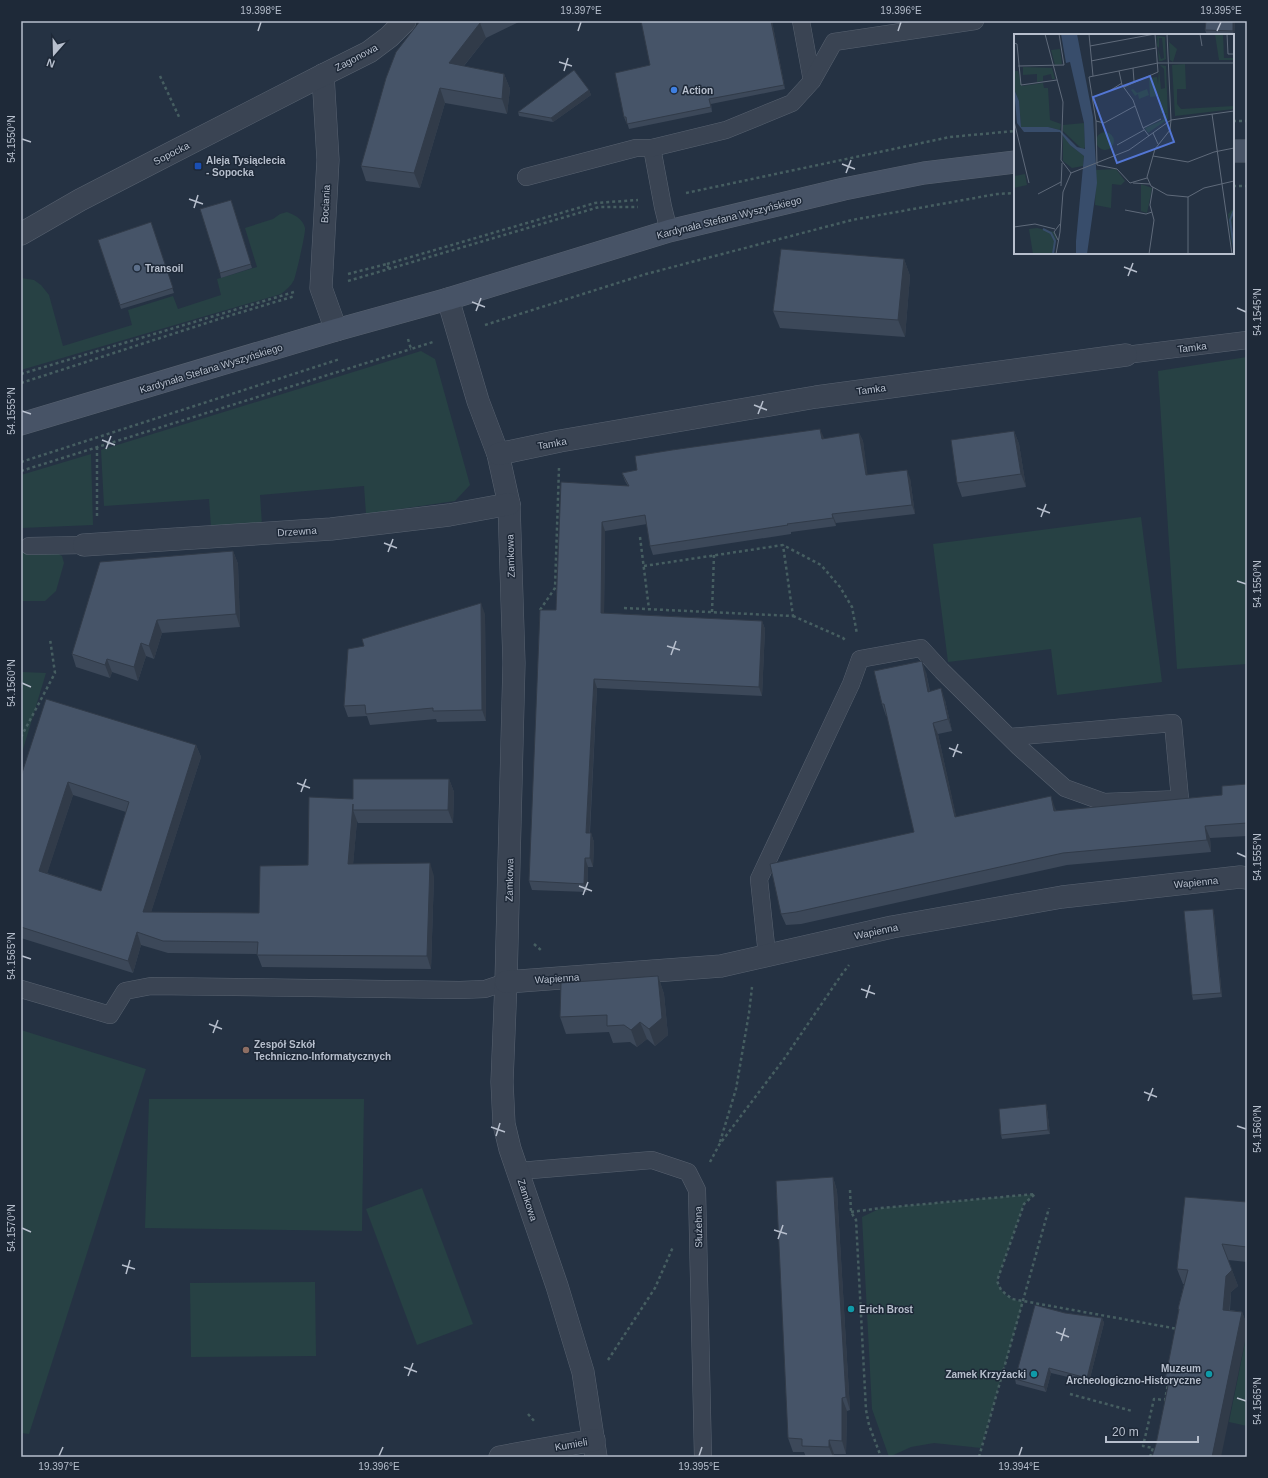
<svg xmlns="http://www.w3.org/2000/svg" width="1268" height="1478" font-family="Arial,sans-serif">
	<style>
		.green { fill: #274144 }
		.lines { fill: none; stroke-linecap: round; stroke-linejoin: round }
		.service-casing { stroke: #586270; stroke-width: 18 }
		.minor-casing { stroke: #586270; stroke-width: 23 }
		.secondary-casing { stroke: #586270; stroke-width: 23 }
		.path { stroke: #465e61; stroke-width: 2.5; stroke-dasharray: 3 3; stroke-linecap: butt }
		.service { stroke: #3a4453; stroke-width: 17 }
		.minor { stroke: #3a4453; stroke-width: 22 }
		.secondary { stroke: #475366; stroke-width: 22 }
		.wall { fill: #3c4859; fill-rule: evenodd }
		.shaded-wall { fill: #313b49 }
		.building { fill: #465468; stroke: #313b49; fill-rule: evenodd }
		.ticks { fill: none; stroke: #b7bfcd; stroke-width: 1.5 }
		.shop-dot { fill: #3f7fe0; stroke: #1e2938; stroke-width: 1.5 }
		.transit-dot { fill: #1a4fb4; stroke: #1e2938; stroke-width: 1.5 }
		.service-dot { fill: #5c6f8a; stroke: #1e2938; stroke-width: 1.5 }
		.education-dot { fill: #8d6e63; stroke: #1e2938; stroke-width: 1.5 }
		.culture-dot { fill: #0f9aa8; stroke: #1e2938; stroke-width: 1.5 }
		.labels { text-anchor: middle; stroke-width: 3; stroke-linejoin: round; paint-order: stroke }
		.street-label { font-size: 10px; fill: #b7bfcd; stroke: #1e2938 }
		.poi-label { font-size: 10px; font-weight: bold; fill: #b7bfcd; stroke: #1e2938; text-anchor: start }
		.inset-river { fill: none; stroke: #384d6b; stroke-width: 2 }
		.inset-road { fill: none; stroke: #5f6a7a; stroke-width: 1 }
		.view { fill: #5376d4; fill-opacity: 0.15; stroke: #5376d4; stroke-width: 2 }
		.inset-edge { fill: none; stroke: #b7bfcd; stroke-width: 2 }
		.neatline { fill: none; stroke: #b7bfcd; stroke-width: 1.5 }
		.ticks-label { font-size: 10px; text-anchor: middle; fill: #b7bfcd }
	</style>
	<rect width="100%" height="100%" fill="#253243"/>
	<g class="green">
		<path d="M287 212C295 215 303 219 305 228 306 232 296 275 294 280 291 286 286 290 281 294L21 370V278L34 280 41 285 49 295 63 346 132 325 128 310 173 296 178 309 221 295 217 279 257 267 245 228 273 219 280 214Z"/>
		<polygon points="421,351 435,359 470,485 455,501 366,514 364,486 260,495 262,524 211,527 209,499 104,506 101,450"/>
		<polygon points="1247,357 1247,664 1177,669 1158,371"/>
		<polygon points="91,454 93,525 21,528 21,475"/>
		<polygon points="1141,517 1162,682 1057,695 1051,649 948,662 933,544"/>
		<polygon points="21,553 57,553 62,556 64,563 56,591 45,601 21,601"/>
		<polygon points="21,672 46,673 21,756"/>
		<polygon points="21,1030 146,1069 29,1434 21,1433"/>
		<polygon points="149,1099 364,1099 362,1231 145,1228"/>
		<polygon points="422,1188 473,1324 417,1345 366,1209"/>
		<path d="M1035 1194 1024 1204 997 1281C1002 1295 1009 1299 1023 1302L981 1448 934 1443 911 1447 889 1457 872 1409 862 1217 881 1208Z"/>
		<polygon points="315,1282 316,1356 191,1357 190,1283"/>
		<polygon points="1247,1332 1247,1426 1229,1422"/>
	</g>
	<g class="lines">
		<defs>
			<g id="service">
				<polyline points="801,21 812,81"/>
				<polyline points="652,148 663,207 669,231"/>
				<polyline points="526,177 636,148 652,148 726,130 792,103 812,81 834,42 975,21"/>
				<polyline points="1126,355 1247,340"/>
				<polyline points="29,546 84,545"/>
				<polyline points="767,955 759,879 851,684 860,659 921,648 942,671 1019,747 1065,788 1104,802 1180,799 1173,723 1010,737"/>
				<polyline points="21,989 110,1015 125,991 151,986 460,990 485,989 506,982"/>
				<polyline points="519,1171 652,1160 688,1172 697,1190 703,1457"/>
			</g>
			<g id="minor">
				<polyline points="323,75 328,160 321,288 336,330"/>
				<polyline points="21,234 80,200 169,154 323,75 369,52 389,37 405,21"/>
				<polyline points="448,299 478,401 498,454 509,504 514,663 506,982 502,1082 504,1124 510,1149 557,1286 583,1372 596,1457"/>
				<polyline points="498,454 560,441 816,397 1126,355"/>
				<polyline points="84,545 331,529 449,515 509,504"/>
				<polyline points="506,982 721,966 892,927 1062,897 1240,877 1247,878"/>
				<polyline points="500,1457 594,1440"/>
			</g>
			<g id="secondary">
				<polyline points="1233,151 1247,151"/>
				<polyline points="21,424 336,330 448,299 669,231 844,189 924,173 1015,162"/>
			</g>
		</defs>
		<use href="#service" class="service-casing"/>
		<use href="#minor" class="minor-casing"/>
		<use href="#secondary" class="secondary-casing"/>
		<g class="path">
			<polyline points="160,76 180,119"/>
			<polyline points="1233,121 1247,121"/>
			<polyline points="1233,186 1247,186"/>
			<polyline points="686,193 950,137 1015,131"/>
			<polyline points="387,264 595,203 638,200"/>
			<polyline points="348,274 387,264 389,270"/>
			<polyline points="348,281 599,207 638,207"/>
			<polyline points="485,325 646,274 852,220 997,194 1015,193"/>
			<polyline points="408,339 411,349 433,342"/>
			<polyline points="21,374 294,292"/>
			<polyline points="21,383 222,318 295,296"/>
			<polyline points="97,447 97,516"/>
			<polyline points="21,462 340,359"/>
			<polyline points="21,471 411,349"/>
			<polyline points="640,537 649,609"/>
			<polyline points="644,566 783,545 821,565 840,587 852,607 857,634"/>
			<polyline points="624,608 793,616 783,545"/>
			<polyline points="540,610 555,588 559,468"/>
			<polyline points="712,612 714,555"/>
			<polyline points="793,616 843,638 846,641"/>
			<polyline points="21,737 55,673 50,639"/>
			<polyline points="534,944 542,951"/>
			<polyline points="720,1142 736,1089 749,1013 752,987"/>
			<polyline points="710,1162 719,1145 784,1059 842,974 849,965"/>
			<polyline points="850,1190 851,1212 856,1220 866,1410 869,1425 881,1457"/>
			<polyline points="851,1212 881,1208 1035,1194 1024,1204 997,1281 1001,1290 1012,1299 1178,1329"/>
			<polyline points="608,1360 655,1288 673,1247"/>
			<polyline points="1070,1394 1132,1411"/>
			<polyline points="528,1414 535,1422"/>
			<polyline points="979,1457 1049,1208"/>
			<polyline points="1150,1457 1153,1448 1143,1446 1154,1399 1165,1400 1168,1384"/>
		</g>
		<use href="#service" class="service"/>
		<use href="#minor" class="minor"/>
		<use href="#secondary" class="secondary"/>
	</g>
	<g class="wall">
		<polygon points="420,21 521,21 486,38 464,66 504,74 510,89 507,114 445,103 420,188 366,181 361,166"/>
		<polygon points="772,21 785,89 711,104 712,112 629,129 627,122 626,122 624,117 650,65"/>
		<polygon points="1206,21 1235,21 1234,36 1233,36 1233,35 1207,35 1205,30"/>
		<polygon points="589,90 591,95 553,122 519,116 518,112"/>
		<polygon points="231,200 252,268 221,278 220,273"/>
		<polygon points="151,222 174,293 121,309 98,240"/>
		<polygon points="904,259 910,276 905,337 780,328 773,311"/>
		<polygon points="1014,431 1019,444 1026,487 962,497 957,483"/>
		<polygon points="859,433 863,441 867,475 910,478 915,514 836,523 836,526 791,532 791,534 653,555 650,546 647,524 605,531 604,613 762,621 765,629 762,696 597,688 590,833 591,833 594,842 593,867 588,867 587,892 532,890 529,881 556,610 561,482 628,486 625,481 622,473"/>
		<polygon points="233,551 238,564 240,627 162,633 154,659 146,656 138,681 112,672 110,678 76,667 72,654"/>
		<polygon points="485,614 486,721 437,722 436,719 370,725 367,716 348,717 344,706 364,646"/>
		<polygon points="926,672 930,691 945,700 952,731 938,734 956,817 1055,808 1056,811 1222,795 1247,784 1247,836 1210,838 1211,852 1067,865 801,924 786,925 781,914 914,832 887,716 886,716 882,704"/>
		<path d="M196 745 201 757 151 912 259 913 308 865 353 799 449 779 454 792 453 823H358L357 821 353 864 434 876 431 969 262 967 257 954 168 953 141 945 133 973 21 938V776ZM73 795 126 812 101 891 47 873Z"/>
		<polygon points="1214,913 1222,997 1193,1000 1192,995"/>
		<polygon points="658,976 664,994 668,1035 655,1046 647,1039 637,1047 630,1042 613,1043 609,1032 566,1034 560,1017"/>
		<polygon points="1046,1104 1047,1109 1050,1134 1002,1139 1001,1135"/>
		<polygon points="833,1177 837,1191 850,1410 847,1411 846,1454 834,1454 834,1457 806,1457 804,1452 793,1452 788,1438"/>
		<polygon points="1247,1202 1247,1262 1228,1260 1238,1286 1231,1292 1230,1310 1242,1312 1247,1325 1247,1332 1156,1444 1168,1387 1165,1380 1179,1311 1178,1309 1184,1284 1183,1284 1177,1269"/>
		<polygon points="1065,1313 1102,1318 1104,1323 1089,1382 1051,1373 1046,1392 1016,1384 1015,1379"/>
	</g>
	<g class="shaded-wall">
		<polygon points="771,21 772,21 785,89 784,85"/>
		<polygon points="1233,21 1235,21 1234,36 1233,31"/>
		<polygon points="480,23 486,38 454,78 449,63"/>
		<polygon points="504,74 510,89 507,114 502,99"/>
		<polygon points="440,88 445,103 420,188 414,173"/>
		<polygon points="589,90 591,95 553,122 551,118"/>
		<polygon points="904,259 910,276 905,337 898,320"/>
		<polygon points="820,429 824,438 825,447 822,439"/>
		<polygon points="1014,431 1019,444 1026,487 1021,474"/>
		<polygon points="859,433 863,441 869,484 866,475"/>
		<polygon points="907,470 910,478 915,514 912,505"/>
		<polygon points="832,514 836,523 836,526 833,518"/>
		<polygon points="602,522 605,531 604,621 601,613"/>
		<polygon points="233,551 238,564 240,627 236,614"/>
		<polygon points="481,603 485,614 486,721 482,710"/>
		<polygon points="157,620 162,633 154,659 149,646"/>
		<polygon points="762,621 765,629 762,696 759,687"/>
		<polygon points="141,643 146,656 138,681 134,667"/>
		<polygon points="107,659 112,672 110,678 105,665"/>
		<polygon points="922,661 926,672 932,704 928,692"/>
		<polygon points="594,679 597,688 589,842 586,833"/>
		<polygon points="941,688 945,700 952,731 948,719"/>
		<polygon points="933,723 938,734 959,829 955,817"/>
		<polygon points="196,745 201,757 147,925 143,912"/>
		<polygon points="449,779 454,792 453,823 448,810"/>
		<polygon points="68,782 73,795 44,883 39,871"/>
		<polygon points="1051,796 1055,808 1058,823 1054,811"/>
		<polygon points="353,804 353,810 357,821 352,877 348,864"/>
		<polygon points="1205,826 1210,838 1211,852 1207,840"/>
		<polygon points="591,833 594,842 593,867 590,858"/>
		<polygon points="585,858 588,867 587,892 584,884"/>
		<polygon points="430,863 434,876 431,969 427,956"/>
		<polygon points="1213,909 1214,913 1222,997 1221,993"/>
		<polygon points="137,932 141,945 133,973 128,961"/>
		<polygon points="658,976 664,994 668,1035 655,1046 649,1029"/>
		<polygon points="640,1022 647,1039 637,1047 631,1030"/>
		<polygon points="1046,1104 1047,1109 1050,1134 1048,1130"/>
		<polygon points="833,1177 837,1191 850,1410 846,1397"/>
		<polygon points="1232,1270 1238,1286 1231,1292 1228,1325 1223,1310 1226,1276"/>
		<polygon points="1242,1312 1247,1325 1247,1332 1221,1457 1212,1457"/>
		<polygon points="1102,1318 1104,1323 1089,1382 1087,1378"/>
		<polygon points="1049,1368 1051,1373 1046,1392 1044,1387"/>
		<polygon points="842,1398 847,1411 846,1454 842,1441"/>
		<polygon points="829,1440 834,1454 834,1457 833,1457 829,1447"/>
	</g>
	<g class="building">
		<polygon points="420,21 484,21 480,23 449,63 504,74 502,99 440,88 414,173 361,166 386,78 396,52"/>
		<polygon points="641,21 771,21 784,85 709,99 711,107 627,124 626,117 624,117 615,73 650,65"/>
		<polygon points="1206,21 1233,21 1233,31 1205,30"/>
		<polygon points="574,70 589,90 551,118 518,112"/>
		<polygon points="231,200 251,264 220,273 200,209"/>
		<polygon points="151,222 173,288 120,305 98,240"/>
		<polygon points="781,249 904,259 898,320 773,311"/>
		<polygon points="820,429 822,439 859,433 866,475 907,470 912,505 832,514 833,518 787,524 788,525 650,546 645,515 602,522 601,613 762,621 759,687 594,679 586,833 591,833 590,858 585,858 584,884 529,881 540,610 556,610 561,482 629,486 622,473 637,470 635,456 672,450"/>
		<polygon points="1014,431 1021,474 957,483 951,440"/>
		<polygon points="233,551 236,614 157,620 149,646 141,643 134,667 107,659 105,665 72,654 100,562"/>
		<polygon points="481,603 482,710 433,711 433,708 366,714 365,705 344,706 348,649 364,646 362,639"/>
		<polygon points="922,661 928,692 941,688 948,719 933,723 955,817 1051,796 1054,811 1222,795 1222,786 1247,784 1247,823 1205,826 1207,840 1063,853 796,912 781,914 770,864 914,832 884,704 882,704 874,671"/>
		<path d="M46 699 196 745 143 912 259 913 260 866 308 865 309 797 353 799V779H449L448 810H353V804L348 864 430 863 427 956 257 955 258 942 163 941 137 932 128 961 21 927V776ZM68 782 129 802 101 891 39 871Z"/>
		<polygon points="1213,909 1221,993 1192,995 1184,911"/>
		<polygon points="658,976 662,1018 649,1029 640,1022 631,1030 624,1025 607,1026 607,1015 560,1017 561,983"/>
		<polygon points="1046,1104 1048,1130 1001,1135 999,1109"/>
		<polygon points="833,1177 846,1397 842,1398 842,1441 829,1440 829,1447 802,1446 802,1439 788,1438 776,1181"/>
		<polygon points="1185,1197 1247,1202 1247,1247 1222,1244 1232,1270 1226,1276 1223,1310 1242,1312 1212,1457 1152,1457 1156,1444 1169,1381 1165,1380 1179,1309 1178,1309 1188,1270 1177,1269"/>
		<polygon points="1035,1305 1065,1313 1102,1318 1087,1378 1049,1368 1044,1387 1015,1379"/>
	</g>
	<path class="ticks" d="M258 31 261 22M578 31 581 22M898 31 901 22M1217 31 1221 22M559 62 572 66M564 71 568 58M22 139 31 142M842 164 855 169M846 173 851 160M189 199 203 204M194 208 198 195M1124 267 1137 272M1128 276 1133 263M472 302 485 307M1237 308 1246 312M476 311 481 298M754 405 767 410M22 411 31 414M758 414 763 401M102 440 115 445M106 449 111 436M1037 508 1050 513M1041 517 1046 504M384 543 397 548M388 552 393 539M1237 581 1246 584M667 646 680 650M671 655 676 641M22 683 31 687M949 748 962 753M953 757 958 744M297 783 310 788M301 792 306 779M1237 853 1246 857M579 886 592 891M583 895 588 882M22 956 31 959M861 989 875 994M866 998 870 985M209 1024 222 1029M213 1033 218 1020M1144 1092 1157 1097M1148 1101 1153 1088M1237 1126 1246 1129M491 1127 505 1132M496 1136 500 1123M22 1228 31 1232M774 1230 787 1234M778 1239 783 1225M122 1265 135 1269M126 1274 130 1260M1056 1332 1069 1337M1061 1341 1065 1328M404 1367 417 1372M408 1376 413 1363M1237 1398 1246 1401M59 1456 63 1447M379 1456 383 1447M699 1456 702 1447M1019 1456 1022 1447"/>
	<circle class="shop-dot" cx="674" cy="90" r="4"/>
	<rect class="transit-dot" x="194" y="162" width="8" height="8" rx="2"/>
	<circle class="service-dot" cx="137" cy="268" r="4"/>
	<circle class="education-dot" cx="246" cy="1050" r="4"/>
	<g class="culture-dot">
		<circle cx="851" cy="1309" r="4"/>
		<circle cx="1034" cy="1374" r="4"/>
		<circle cx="1209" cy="1374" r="4"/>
	</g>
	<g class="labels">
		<g class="street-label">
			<text transform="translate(356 57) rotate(-28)" y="4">Zagonowa</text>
			<text transform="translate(171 153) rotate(-27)" y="4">Sopocka</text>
			<text transform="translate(325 204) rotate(-87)" y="4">Bociania</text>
			<text transform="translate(729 217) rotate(-14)" y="4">Kardynała Stefana Wyszyńskiego</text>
			<text transform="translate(1192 347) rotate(-7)" y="4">Tamka</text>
			<text transform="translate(211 368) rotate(-17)" y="4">Kardynała Stefana Wyszyńskiego</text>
			<text transform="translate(871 389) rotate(-8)" y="4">Tamka</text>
			<text transform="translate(552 443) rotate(-10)" y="4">Tamka</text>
			<text transform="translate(297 531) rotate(-4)" y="4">Drzewna</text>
			<text transform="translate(510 556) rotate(-92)" y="4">Zamkowa</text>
			<text transform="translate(509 880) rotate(-89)" y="4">Zamkowa</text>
			<text transform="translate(1196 882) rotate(-6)" y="4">Wapienna</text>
			<text transform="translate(876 931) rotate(-12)" y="4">Wapienna</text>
			<text transform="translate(557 978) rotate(-4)" y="4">Wapienna</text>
			<text transform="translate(528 1200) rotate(72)" y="4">Zamkowa</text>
			<text transform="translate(698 1227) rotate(-91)" y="4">Służebna</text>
			<text transform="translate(571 1444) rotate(-10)" y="4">Kumieli</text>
		</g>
		<g class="poi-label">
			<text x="682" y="94">Action</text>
			<text x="206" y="164">Aleja Tysiąclecia<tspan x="206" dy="12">- Sopocka</tspan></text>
			<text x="145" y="272">Transoil</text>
			<text x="254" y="1048">Zespół Szkół<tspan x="254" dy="12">Techniczno-Informatycznych</tspan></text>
			<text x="859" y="1313">Erich Brost</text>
			<text x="1201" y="1372" text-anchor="end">Muzeum<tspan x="1201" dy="12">Archeologiczno-Historyczne</tspan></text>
			<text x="1026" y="1378" text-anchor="end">Zamek Krzyżacki</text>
		</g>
	</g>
	<g transform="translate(1014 34)">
		<rect width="220" height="220" fill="#253243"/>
		<path d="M201 0H209L210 24H220V26H205ZM142 2 144 10 143 2 151 3 152 25 148 27H150H145L144 15 147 25 150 24 148 4H145V14L143 12ZM155 8 163 15 159 28 156 26ZM46 15 48 30 41 31 37 16ZM171 30 172 55H163V70L167 75 220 72V75L161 82 158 31ZM146 31 152 32 154 85 134 99 131 94 147 87 150 85 148 82 153 79H147L145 62 136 63 135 44 143 43 144 50 145 36 147 55 151 54 150 35ZM9 33 38 34 41 45H38L37 40 29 42V47L23 48V40L9 41ZM0 37H4L8 52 29 49 30 54H34L36 86 47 90 46 96 34 93H7L5 67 0 55ZM119 55 123 59 133 55 135 61 125 65 124 60 121 62 117 56ZM70 89 71 113 69 116 49 97V91ZM82 107a9 9 0 1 1 18 0a9 9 0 1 1-18 0ZM49 99 56 111 70 122 69 132 58 134 49 127ZM102 135 111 147 107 151 98 150 97 174 81 171 82 136ZM11 140 13 151 0 154V142ZM127 150 138 154 133 179 127 177ZM220 174 218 186V213L214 180ZM23 194 40 198 43 203 39 220H19L15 195Z" fill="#274144"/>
		<path d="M47 0H63L79 83 83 149 73 220H62V207L70 122 56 111 46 98H10L3 89 0 55 5 67 7 93H34L46 96 63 113 71 115 70 89 56 28 52 29Z" fill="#384d6b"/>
		<path class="inset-river" d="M220 176 216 186 220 214M29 195 37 199 41 207 39 220"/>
		<path class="inset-road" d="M31 0 49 68 47 126 57 139M75 0 79 42M153 0 157 86M186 0 188 12M213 0 214 20H220M0 9 3 10 7 51 43 46M76 12 141 0M77 27 142 14M4 32 50 31 45 0M119 34 120 47M105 37 108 51 119 66 129 94 135 102M110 53 144 38 141 0M97 56 108 49M198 80 218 220M157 86 156 96 141 115 133 143 137 152 153 161 174 163 190 154 220 147M0 87 15 149M82 87 90 89 121 72M129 94 147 85M139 99 144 110M103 111 130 96M139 122 174 128 200 118 220 114M133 144 116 149 103 135 83 131 82 87 75 43 144 29H220M119 149 136 150M47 152 48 129M24 160 47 148M174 163V220M111 176 132 180 138 178M0 193 21 190 41 195M44 206 40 198 46 190M42 220 46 198 49 158 57 139 115 116 157 86 220 77M135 220 140 186 136 171 139 153"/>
		<path class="view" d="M136 42 160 108 103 129 79 63Z"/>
		<rect width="220" height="220" class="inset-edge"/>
	</g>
	<rect width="1268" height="1478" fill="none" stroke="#1e2938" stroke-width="44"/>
	<g transform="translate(54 54) rotate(200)" stroke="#1e2938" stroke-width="3" paint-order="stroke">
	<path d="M0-3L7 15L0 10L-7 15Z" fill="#b7bfcd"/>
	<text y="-6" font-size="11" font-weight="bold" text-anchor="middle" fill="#b7bfcd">N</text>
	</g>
	<path d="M1106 1436v6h92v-6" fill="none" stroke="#b7bfcd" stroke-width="2"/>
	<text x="1112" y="1436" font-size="12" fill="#b7bfcd" stroke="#1e2938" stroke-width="3" paint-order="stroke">20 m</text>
	<rect x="22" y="22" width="1224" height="1434" class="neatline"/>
	<g class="ticks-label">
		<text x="261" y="14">19.398°E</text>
		<text x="581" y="14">19.397°E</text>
		<text x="901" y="14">19.396°E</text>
		<text x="1221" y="14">19.395°E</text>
		<text transform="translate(11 139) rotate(-90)" y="4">54.1550°N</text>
		<text transform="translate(1257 312) rotate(-90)" y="4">54.1545°N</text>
		<text transform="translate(11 411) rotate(-90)" y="4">54.1555°N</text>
		<text transform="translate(1257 584) rotate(-90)" y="4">54.1550°N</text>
		<text transform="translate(11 683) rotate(-90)" y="4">54.1560°N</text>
		<text transform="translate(1257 857) rotate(-90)" y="4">54.1555°N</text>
		<text transform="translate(11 956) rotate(-90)" y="4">54.1565°N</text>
		<text transform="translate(1257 1129) rotate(-90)" y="4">54.1560°N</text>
		<text transform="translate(11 1228) rotate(-90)" y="4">54.1570°N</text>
		<text transform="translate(1257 1401) rotate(-90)" y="4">54.1565°N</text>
		<text x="59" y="1470">19.397°E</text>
		<text x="379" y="1470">19.396°E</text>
		<text x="699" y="1470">19.395°E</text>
		<text x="1019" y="1470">19.394°E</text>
	</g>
</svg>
